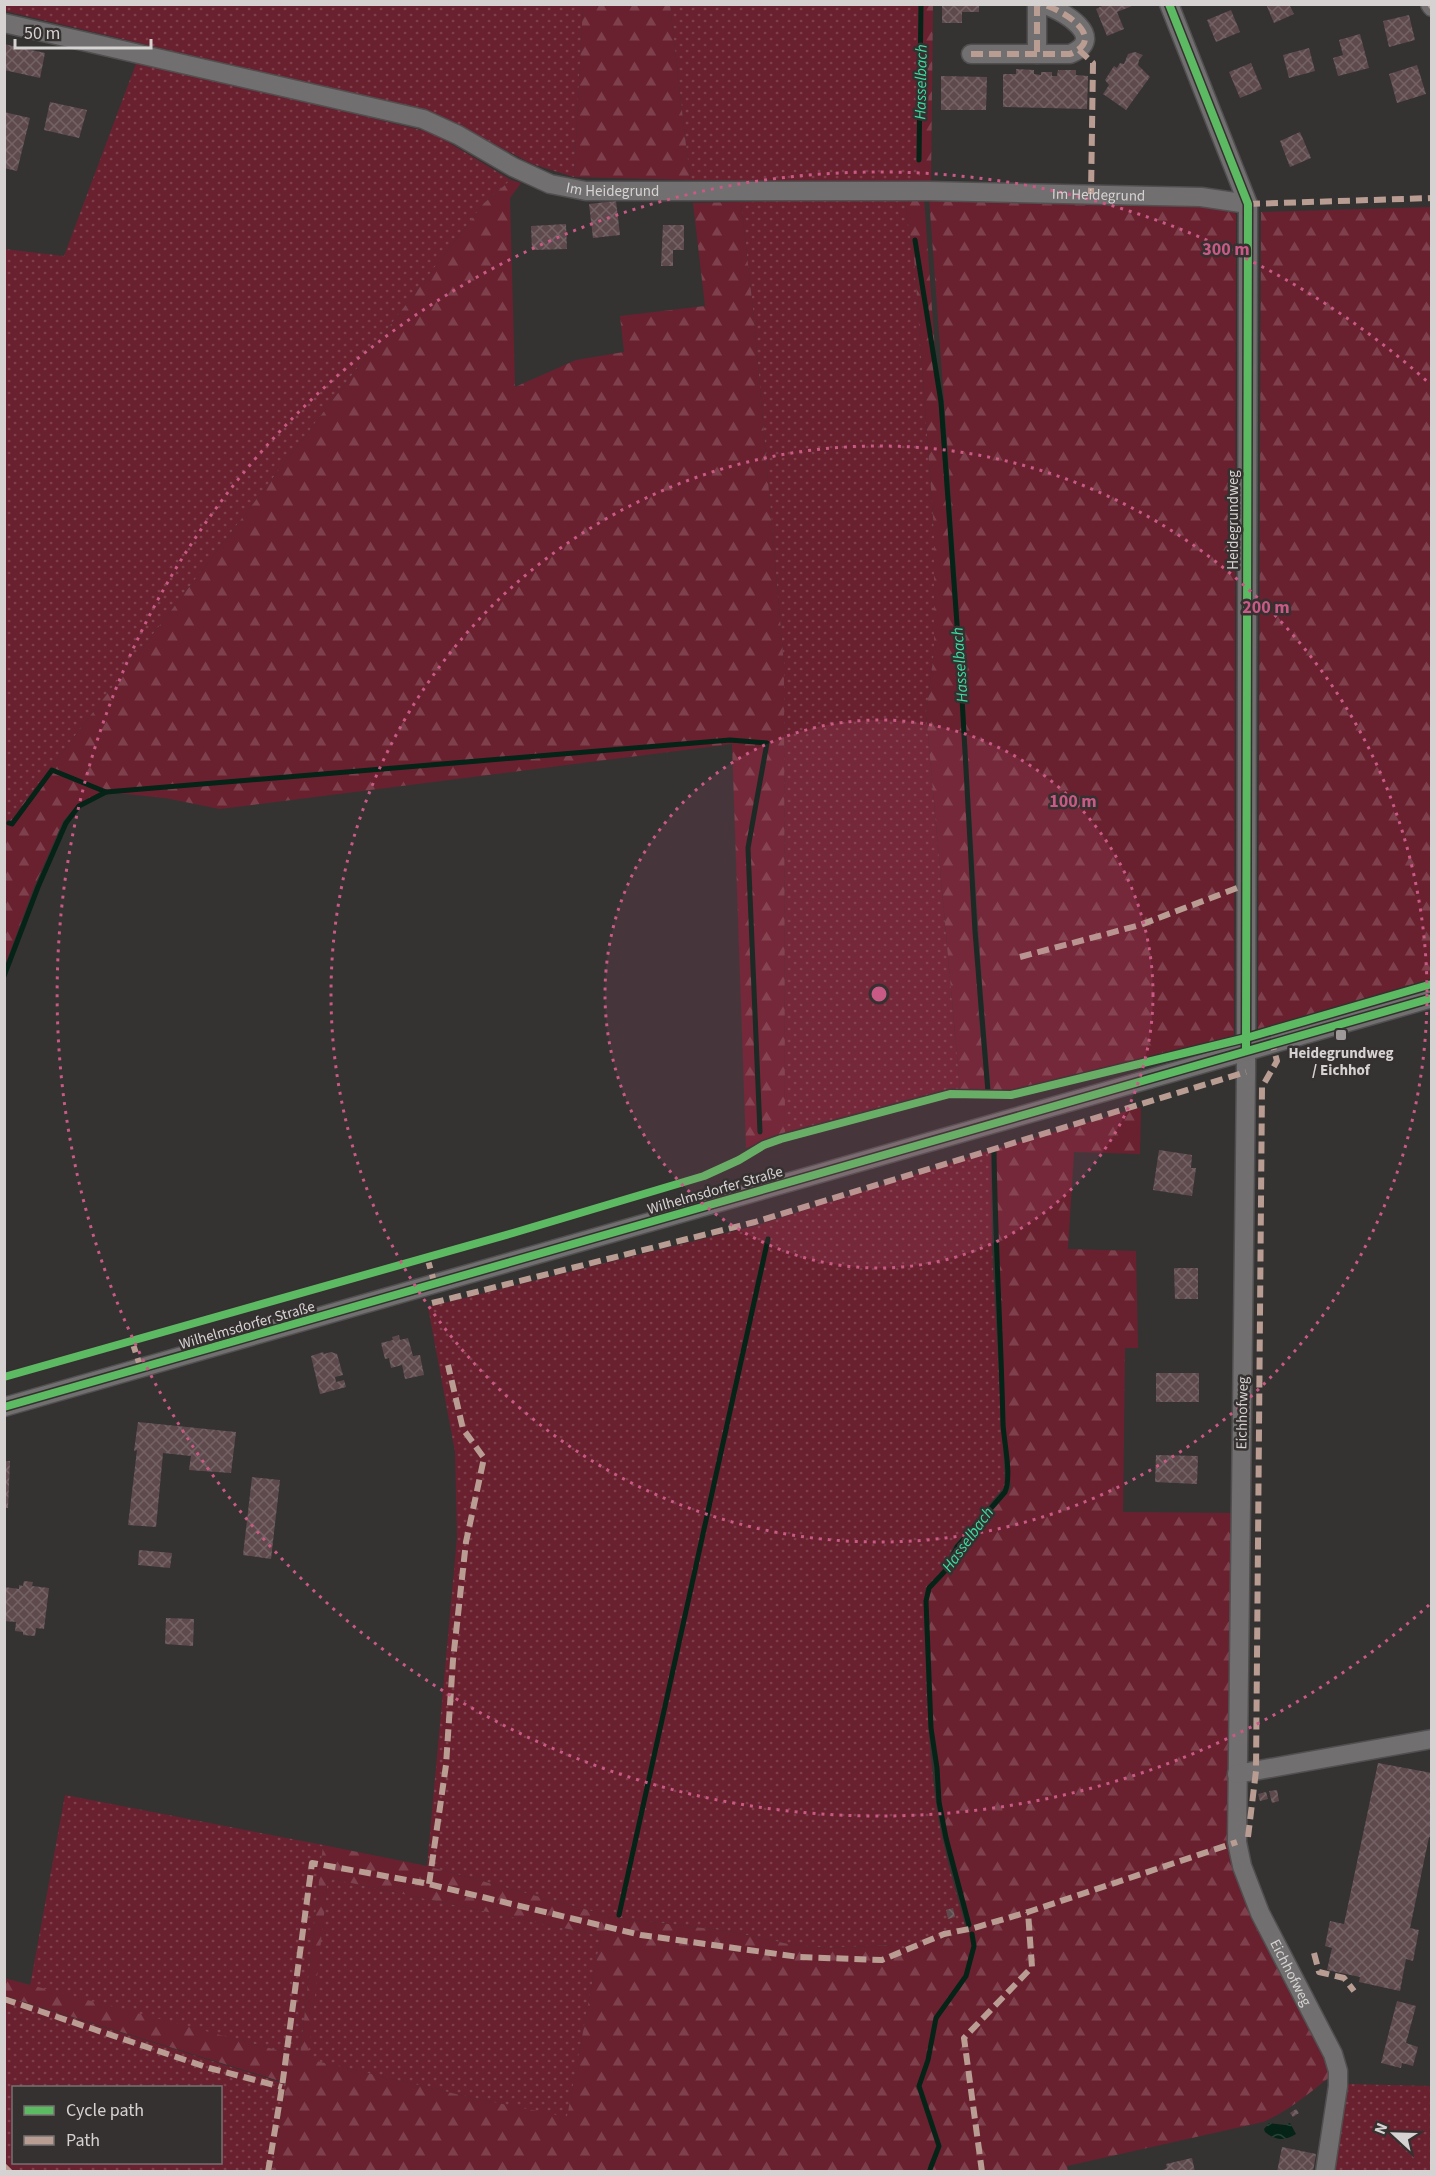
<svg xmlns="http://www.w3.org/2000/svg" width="1436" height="2176" font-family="'Source Sans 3',sans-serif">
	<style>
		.green { fill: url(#green-dots); fill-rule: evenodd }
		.forest { fill: url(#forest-firs); fill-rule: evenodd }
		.water { fill: url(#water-waves) }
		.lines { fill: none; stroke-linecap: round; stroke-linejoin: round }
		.stream { stroke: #052317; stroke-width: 5 }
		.building { fill: url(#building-cross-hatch) }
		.minor-casing { stroke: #514f4f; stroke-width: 21 }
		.minor { stroke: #716f6f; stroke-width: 18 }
		.quiet { stroke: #b99d93; stroke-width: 6; stroke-dasharray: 12 6; stroke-linecap: butt }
		.cycleway-casing { stroke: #363131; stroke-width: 11 }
		.cycleway { stroke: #5cba63; stroke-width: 8 }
		.ring { fill: none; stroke: #c95985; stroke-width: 3; stroke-dasharray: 3 6 }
		.poi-dot { fill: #9e9a9a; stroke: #363131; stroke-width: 2 }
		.labels { text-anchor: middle; stroke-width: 5; stroke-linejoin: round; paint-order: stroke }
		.street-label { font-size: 15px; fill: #d6d2d2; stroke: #363131 }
		.poi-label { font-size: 15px; font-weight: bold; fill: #d6d2d2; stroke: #363131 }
		.water-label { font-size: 16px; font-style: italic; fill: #38dea2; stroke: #363131 }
		.centre { fill: #c95985; stroke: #363131; stroke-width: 3 }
		.ring-label { font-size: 18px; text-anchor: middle; font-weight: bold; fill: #c95985; stroke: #363131; stroke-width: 5; stroke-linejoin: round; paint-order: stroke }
	</style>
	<defs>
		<pattern id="green-dots" width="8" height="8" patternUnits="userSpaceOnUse" patternTransform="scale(1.5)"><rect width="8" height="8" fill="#69212f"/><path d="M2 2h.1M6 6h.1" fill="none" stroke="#7e404c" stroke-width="1.8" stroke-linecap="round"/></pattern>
		<pattern id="forest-firs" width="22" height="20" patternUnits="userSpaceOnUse" patternTransform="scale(1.5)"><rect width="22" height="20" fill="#69212f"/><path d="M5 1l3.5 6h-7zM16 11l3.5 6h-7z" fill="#7e404c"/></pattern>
		<pattern id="water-waves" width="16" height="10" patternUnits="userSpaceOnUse" patternTransform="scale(1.5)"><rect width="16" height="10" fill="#052317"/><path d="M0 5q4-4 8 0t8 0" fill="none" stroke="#294238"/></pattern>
		<pattern id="building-cross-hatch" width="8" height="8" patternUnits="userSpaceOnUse" patternTransform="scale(1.5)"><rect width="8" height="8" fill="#5e4a4d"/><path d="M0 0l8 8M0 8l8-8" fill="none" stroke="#746366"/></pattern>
	</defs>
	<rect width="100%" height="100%" fill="#353232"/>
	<g class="green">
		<polygon points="5,4 583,5 574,177 532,164 437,114 5,11"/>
		<polygon points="670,5 922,5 919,184 690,180"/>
		<polygon points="137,61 433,133 511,180 484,203 8,823 4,822 4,249 64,256"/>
		<polygon points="904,199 914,257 934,530 934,653 926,714 960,1089 935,1094 785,1133 784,665 754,318 741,202"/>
		<path d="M991 1150 992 1248 1005 1486 953 1547 942 1571 926 1588 924 1602C926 1669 927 1736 936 1803 942 1847 956 1890 967 1932L894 1956 892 1945 827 1948 793 1945 728 1931 617 1918 427 1866 457 1537 455 1452 428 1307 755 1226Z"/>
		<polygon points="65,1795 323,1845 300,2056 30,1986"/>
		<polygon points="328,1878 601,1936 567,2118 473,2098 307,2059"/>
		<path d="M4 1996 286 2084 274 2171H5ZM14 2088H220V2162H14Z"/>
		<polygon points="1347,2084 1431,2086 1431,2171 1330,2172"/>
	</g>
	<g class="forest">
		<polygon points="583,5 670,5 690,180 574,177"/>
		<polygon points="922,5 933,5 931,184 919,184"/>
		<polygon points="511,180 521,183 510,198 515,387 576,360 624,352 620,316 705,306 693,203 741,202 754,318 784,665 785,1133 746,1148 732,744 220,809 165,798 106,792 78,804 63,821 34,887 5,965 5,822 8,823 484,203"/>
		<polygon points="924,198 959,681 979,1019 986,1091 960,1089 926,714 934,653 934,530 914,257 904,199"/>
		<path d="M929 198 1225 207 1236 214 1234 1037 1103 1072 1014 1091 991 1092C978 954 972 817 963 679 953 519 941 358 929 198Z"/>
		<polygon points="1431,207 1431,980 1258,1032 1261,212"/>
		<path d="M1141 1107 1140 1154 1074 1152 1068 1249 1136 1251 1138 1348H1125L1123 1512 1233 1513 1230 1848 1325 2052 1331 2076C1309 2093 1289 2111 1263 2122L1067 2166 1068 2171H274L286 2083 5 1996 4 1978 300 2056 323 1845 427 1866 617 1918 728 1931 793 1945 827 1948 893 1945 894 1955 971 1931 947 1837 941 1802 939 1769 932 1729 928 1602 931 1588 947 1571 959 1548 1007 1494 1011 1487 1005 1443 1002 1334 997 1247 995 1149ZM328 1878 601 1936 567 2117 473 2098 308 2059Z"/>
	</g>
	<path class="water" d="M1269 2123 1285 2125 1290 2123 1296 2134C1284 2141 1276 2141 1265 2132L1264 2129Z"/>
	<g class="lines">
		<g class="stream">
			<polyline points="919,160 921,4"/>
			<polyline points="915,240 941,402 961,680 975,931 988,1092"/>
			<polyline points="9,823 12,824 52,770 106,792"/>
			<polyline points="4,976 38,887 66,823 79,806 106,792 730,740 767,743 748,848 760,1132"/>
			<polyline points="619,1915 768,1239"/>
			<path d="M969 1925 946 1838 939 1802 937 1768 931 1728 926 1601 929 1588 946 1570 957 1547 1005 1492C1012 1475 1004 1443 1003 1424 1001 1332 995 1241 994 1149"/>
			<polyline points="929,2172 939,2146 919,2086 928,2060 936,2018 966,1976 974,1946 972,1934"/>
		</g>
	</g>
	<g class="building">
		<polygon points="942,4 979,4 979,12 962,12 962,23 942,23"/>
		<polygon points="1106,4 1131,4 1132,6 1117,12 1124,29 1107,36 1096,9"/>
		<polygon points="1266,4 1289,4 1294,14 1274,23"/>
		<polygon points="1231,10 1240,32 1216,42 1207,20"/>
		<polygon points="1409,15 1415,40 1389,47 1383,21"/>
		<polygon points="1360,34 1369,68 1338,76 1333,58 1343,55 1339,40"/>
		<polygon points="4,44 45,53 40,78 4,70"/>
		<polygon points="1309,48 1315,71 1289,78 1283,55"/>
		<polygon points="1135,52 1143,55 1139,60 1138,65 1150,77 1126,110 1103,94 1109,85 1105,80 1114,66 1117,68 1120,63 1124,64 1128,54"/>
		<polygon points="1251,63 1262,89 1240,98 1229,72"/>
		<polygon points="1417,65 1426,94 1397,103 1389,74"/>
		<polygon points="1016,69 1034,70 1034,74 1041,75 1041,72 1052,72 1052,76 1057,76 1058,70 1076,70 1076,75 1088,76 1087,109 1003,107 1003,74 1016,74"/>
		<polygon points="941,76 987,77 986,110 941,110"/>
		<polygon points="50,102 87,110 79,138 44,130"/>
		<polygon points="4,112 30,118 17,171 4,168"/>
		<polygon points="1300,132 1311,158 1290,167 1280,141"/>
		<polygon points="616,201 620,235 593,238 589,204"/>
		<polygon points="566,224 567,249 532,250 531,226"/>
		<polygon points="663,225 684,225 684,250 673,250 673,266 661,266"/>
		<polygon points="1159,1150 1192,1155 1191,1168 1196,1168 1192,1196 1153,1190"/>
		<polygon points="1174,1268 1198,1268 1198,1299 1175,1299"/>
		<polygon points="399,1335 400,1340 408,1338 413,1356 420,1355 424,1375 405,1379 402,1365 391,1368 389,1358 385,1359 381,1343 393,1340 392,1337"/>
		<polygon points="323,1352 324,1354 331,1352 337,1354 343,1375 335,1377 336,1382 344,1380 346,1387 320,1394 311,1356"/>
		<rect x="1156" y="1373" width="43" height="29"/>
		<polygon points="138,1422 236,1432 231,1473 189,1470 191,1456 163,1453 156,1527 128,1525 137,1450 134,1451"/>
		<polygon points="1156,1455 1198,1456 1197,1484 1155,1482"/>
		<polygon points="4,1461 10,1461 8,1508 4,1508"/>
		<polygon points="252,1477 280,1480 271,1559 243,1555"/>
		<polygon points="139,1550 172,1553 170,1568 138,1565"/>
		<polygon points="24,1581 33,1582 32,1586 49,1588 44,1629 36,1628 35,1636 23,1635 23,1632 15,1631 16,1622 4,1621 4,1587 19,1589 19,1585 23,1586"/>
		<polygon points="166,1618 194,1619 193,1646 165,1644"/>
		<polygon points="1378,1763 1432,1773 1432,1838 1429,1837 1410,1928 1419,1930 1413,1961 1406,1959 1400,1991 1359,1982 1360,1977 1327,1970 1332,1948 1325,1946 1330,1921 1344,1924"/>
		<polygon points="1277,1790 1279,1801 1272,1803 1269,1791"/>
		<polygon points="1266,1792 1268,1799 1260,1801 1258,1794"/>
		<polygon points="953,1908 955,1917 948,1919 946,1910"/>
		<polygon points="1397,2001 1416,2006 1406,2043 1418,2047 1413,2066 1402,2063 1401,2068 1381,2063"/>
		<polygon points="1296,2109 1299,2113 1293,2117 1290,2113"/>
		<polygon points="1282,2147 1316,2154 1313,2172 1277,2172"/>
		<polygon points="1192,2158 1195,2172 1158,2172 1167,2168 1166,2164"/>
	</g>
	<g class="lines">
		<defs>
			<g id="minor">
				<polyline points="1037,4 1037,54"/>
				<path id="s1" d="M1169 4 1248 204 1246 1072 1237 1842 1242 1866 1260 1913 1333 2054 1338 2071V2086L1325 2172"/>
				<polyline points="1430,4 1432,7"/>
				<path id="s2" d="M4 23 423 119 458 135 513 167 550 184 586 191H929L1201 197 1248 204"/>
				<path d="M971 54H1070C1109 38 1062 9 1041 4"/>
				<polyline points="4,1407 1432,998"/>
				<polyline points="1237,1774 1432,1739"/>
			</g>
		</defs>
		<use href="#minor" class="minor-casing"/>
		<use href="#minor" class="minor"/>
		<g class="quiet">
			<polyline points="1037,4 1037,54"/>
			<polyline points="1430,4 1432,7"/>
			<polyline points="1079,50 1093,63 1091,194"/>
			<path d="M971 54H1070C1109 38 1062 9 1041 4"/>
			<polyline points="1248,204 1432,198"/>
			<polyline points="1020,957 1140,925 1245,885"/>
			<polyline points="427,1257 435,1285"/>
			<polyline points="432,1303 755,1222 1246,1072"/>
			<polyline points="132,1341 141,1369"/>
			<polyline points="1248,1837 1256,1771 1262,1087 1277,1061 1271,1039"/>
			<polyline points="429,1884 446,1765 453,1660 466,1542 484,1458 463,1429 448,1365"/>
			<polyline points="1314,1953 1319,1972 1344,1978 1354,1991"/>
			<polyline points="4,1999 209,2068 282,2087"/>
			<polyline points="4,2166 10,2172"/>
			<polyline points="268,2172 282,2087 312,1863 424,1883 641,1935 799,1957 882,1960 944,1934 974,1928 1028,1912 1237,1842"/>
			<polyline points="982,2172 964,2038 1032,1967 1028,1912"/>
		</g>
		<defs>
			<g id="cycleway">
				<polyline points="1169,4 1248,204 1246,1048"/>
				<polyline points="4,1377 513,1233 704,1176 739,1160 764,1145 781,1139 950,1094 1011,1095 1246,1038 1432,984"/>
				<polyline points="4,1407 1432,998"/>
			</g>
		</defs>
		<use href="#cycleway" class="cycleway-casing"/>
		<use href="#cycleway" class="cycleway"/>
	</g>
	<circle cx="879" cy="994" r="274" fill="#c95985" fill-opacity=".12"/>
	<g class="ring">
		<circle cx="879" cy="994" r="274"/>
		<circle cx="879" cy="994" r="548"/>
		<path d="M1429 1605A822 822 0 1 1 1429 383"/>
	</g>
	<rect class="poi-dot" x="1335" y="1029" width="12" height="12" rx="3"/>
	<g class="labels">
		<g class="street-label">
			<text dy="5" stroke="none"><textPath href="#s2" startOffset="636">Im Heidegrund</textPath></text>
			<text dy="5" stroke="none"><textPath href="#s2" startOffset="1122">Im Heidegrund</textPath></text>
			<text transform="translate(1233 520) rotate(-90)" y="5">Heidegrundweg</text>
			<text transform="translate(715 1190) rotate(-16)" y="5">Wilhelmsdorfer Straße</text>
			<text transform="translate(247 1325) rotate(-16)" y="5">Wilhelmsdorfer Straße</text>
			<text transform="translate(1242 1413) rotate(-89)" y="5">Eichhofweg</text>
			<text dy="5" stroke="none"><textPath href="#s1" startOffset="1995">Eichhofweg</textPath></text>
		</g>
		<g class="poi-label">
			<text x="1341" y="1058">Heidegrundweg<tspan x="1341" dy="17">/ Eichhof</tspan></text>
		</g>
		<g class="water-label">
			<text transform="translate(920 82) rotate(-89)" y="6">Hasselbach</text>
			<text transform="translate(959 665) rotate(-94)" y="6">Hasselbach</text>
			<text transform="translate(967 1539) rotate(-54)" y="6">Hasselbach</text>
		</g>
	</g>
	<circle cx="879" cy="994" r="9" class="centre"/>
	<g class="ring-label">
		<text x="1226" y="255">300 m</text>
		<text x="1266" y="613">200 m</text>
		<text x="1073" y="807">100 m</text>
	</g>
	<rect width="1436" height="2176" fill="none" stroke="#d6d2d2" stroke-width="12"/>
	<rect x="12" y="2086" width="210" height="78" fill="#363131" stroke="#767171" stroke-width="1.5"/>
	<rect x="24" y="2106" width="30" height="9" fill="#5cba63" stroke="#767171" stroke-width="1.5"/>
	<text x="66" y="2116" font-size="18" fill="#d6d2d2">Cycle path</text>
	<rect x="24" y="2136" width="30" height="9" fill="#b99d93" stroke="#767171" stroke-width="1.5"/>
	<text x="66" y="2146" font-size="18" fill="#d6d2d2">Path</text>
	<g transform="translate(1394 2134) rotate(292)" stroke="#363131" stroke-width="4.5" paint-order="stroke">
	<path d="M0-4.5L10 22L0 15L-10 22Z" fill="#d6d2d2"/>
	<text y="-9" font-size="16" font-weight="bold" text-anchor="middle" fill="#d6d2d2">N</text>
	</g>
	<path d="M15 39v9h136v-9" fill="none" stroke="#d6d2d2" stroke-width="3"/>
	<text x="24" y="39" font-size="18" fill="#d6d2d2" stroke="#363131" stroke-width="4.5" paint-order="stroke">50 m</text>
</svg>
